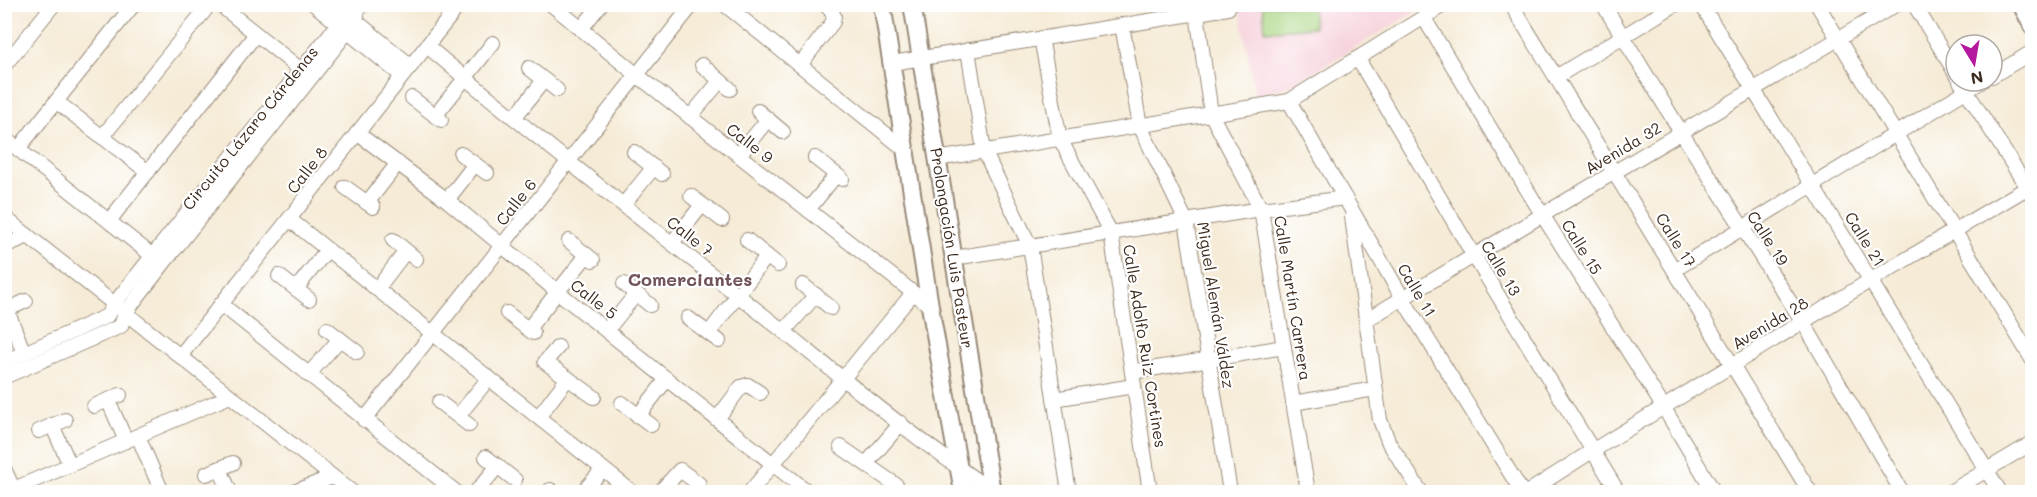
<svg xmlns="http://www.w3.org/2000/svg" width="2037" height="497" font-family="Mali,sans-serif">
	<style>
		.built { fill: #f6cfd9 }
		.green { fill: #a8d581; stroke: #728050; stroke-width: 1.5 }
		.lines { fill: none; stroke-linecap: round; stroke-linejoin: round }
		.minor-casing { stroke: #988a7a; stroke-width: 16 }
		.major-casing { stroke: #988a7a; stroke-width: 20 }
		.minor { stroke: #fff; stroke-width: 14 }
		.major { stroke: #fff; stroke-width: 16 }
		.labels { text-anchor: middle; stroke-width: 4.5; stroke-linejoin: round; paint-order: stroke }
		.street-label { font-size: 16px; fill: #3b2a1e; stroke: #fff }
		.neighbourhood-label { font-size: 18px; font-weight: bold; fill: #72545b; stroke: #fff }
	</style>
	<rect width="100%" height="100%" fill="#fff"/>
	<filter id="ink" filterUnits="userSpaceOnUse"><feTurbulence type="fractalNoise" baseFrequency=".0167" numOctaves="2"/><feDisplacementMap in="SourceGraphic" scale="12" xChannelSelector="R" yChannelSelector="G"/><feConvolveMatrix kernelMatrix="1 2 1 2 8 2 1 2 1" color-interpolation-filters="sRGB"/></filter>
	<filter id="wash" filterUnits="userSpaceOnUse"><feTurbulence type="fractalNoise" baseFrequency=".008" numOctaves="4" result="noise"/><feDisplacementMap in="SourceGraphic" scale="24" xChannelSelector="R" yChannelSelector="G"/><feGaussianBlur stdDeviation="1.35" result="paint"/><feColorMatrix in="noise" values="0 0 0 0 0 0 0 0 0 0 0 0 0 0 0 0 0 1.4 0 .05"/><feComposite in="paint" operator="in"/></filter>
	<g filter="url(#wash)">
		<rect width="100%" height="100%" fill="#f5ebd6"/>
		<polygon class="built" points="1239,5 1427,5 1288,87 1255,95"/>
		<polygon class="green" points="1263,5 1312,5 1314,27 1265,31"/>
	</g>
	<g filter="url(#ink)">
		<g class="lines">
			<defs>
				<g id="minor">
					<polyline points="219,4 301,70"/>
					<polyline points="314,4 402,76"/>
					<polyline points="335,4 411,66"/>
					<polyline points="551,4 637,75 930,306"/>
					<polyline points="724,4 907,151"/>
					<polyline points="1511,4 1810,492"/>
					<polyline points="1603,4 1681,132 1803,322 1902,492"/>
					<polyline points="1701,4 2000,492"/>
					<polyline points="1817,4 2032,359"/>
					<polyline points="1914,4 1956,74"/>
					<polyline points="1197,13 1211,114 1261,209 1308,492"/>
					<polyline points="1424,18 1543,216 1664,408 1714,492"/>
					<polyline points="1122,25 1140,126 1186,221 1230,492"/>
					<polyline points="581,29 601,4"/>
					<polyline points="1041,38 1060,139 1111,233 1150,492"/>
					<path d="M427 46C533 136 644 221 754 308 832 369 909 435 992 491"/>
					<polyline points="968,50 984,151 1030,246 1069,492"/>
					<polyline points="1358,59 1474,256 1618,492"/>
					<polyline points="892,63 1228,8"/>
					<polyline points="702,65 730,89"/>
					<polyline points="800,65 833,22 834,16 830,9 824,4"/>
					<polyline points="4,66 54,4"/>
					<polyline points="529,68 557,90"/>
					<polyline points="1992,76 2032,52"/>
					<polyline points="1556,77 1676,4"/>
					<polyline points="1960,81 2032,195"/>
					<polyline points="412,98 441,120"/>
					<polyline points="1289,101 1403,299 1522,492"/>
					<polyline points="57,102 148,172"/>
					<polyline points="758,111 783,132"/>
					<polyline points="435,116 493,43"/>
					<polyline points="515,117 544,80"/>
					<polyline points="690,117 720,81"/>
					<polyline points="357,133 447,200 558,292 808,492"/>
					<polyline points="102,137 210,4"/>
					<polyline points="4,138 159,261"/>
					<polyline points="18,149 134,4"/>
					<polyline points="634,152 662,174"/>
					<polyline points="461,154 487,173"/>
					<polyline points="739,155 768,119"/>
					<polyline points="815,158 842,179"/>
					<polyline points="937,159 1289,101 1445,4"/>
					<polyline points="345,187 373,207"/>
					<polyline points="691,196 722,220"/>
					<polyline points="447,200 475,164"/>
					<polyline points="367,203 398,163"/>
					<polyline points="624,204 654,167"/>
					<polyline points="808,210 836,175"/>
					<polyline points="4,217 352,492"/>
					<polyline points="1352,217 1380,420 1389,443 1421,492"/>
					<polyline points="289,219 632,492"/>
					<polyline points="109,221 256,34"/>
					<polyline points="393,240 416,259"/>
					<polyline points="747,240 778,265"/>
					<polyline points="569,241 593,260"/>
					<polyline points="672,243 702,205"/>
					<polyline points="4,246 28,236"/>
					<polyline points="954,258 1261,209 1345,198"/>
					<polyline points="1674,270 1982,81"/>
					<polyline points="279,276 309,299"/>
					<polyline points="624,284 650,305"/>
					<polyline points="803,285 831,308"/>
					<polyline points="296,289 327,250"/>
					<polyline points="377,289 406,251"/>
					<polyline points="221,304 456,492"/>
					<polyline points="7,310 24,353"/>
					<polyline points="4,311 26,301"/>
					<polyline points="507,313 533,333"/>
					<polyline points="688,318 719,341"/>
					<polyline points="1366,320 1897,4"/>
					<polyline points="327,329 357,352"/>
					<polyline points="528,329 587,255"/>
					<polyline points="607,330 636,294"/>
					<polyline points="784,331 816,295"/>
					<polyline points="709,333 767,256"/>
					<polyline points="558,347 545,362 594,397"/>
					<polyline points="180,356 460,4"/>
					<polyline points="4,362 107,316 114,304 330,34 347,15 358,9 362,4"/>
					<polyline points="1132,372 1284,347"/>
					<polyline points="308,375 340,339"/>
					<polyline points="4,377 121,326 125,313 163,264 356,21 358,9"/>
					<polyline points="1054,399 1134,386"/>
					<polyline points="108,400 126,441"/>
					<polyline points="439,402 469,425"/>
					<polyline points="622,403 651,425"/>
					<polyline points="1293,403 1375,389"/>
					<polyline points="94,406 120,395"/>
					<polyline points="458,416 489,378"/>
					<polyline points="539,416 568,378"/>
					<polyline points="638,416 667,379"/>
					<polyline points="717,419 741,387 748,385 760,393"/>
					<polyline points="364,420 693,4"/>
					<polyline points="52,425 70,465"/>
					<polyline points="39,431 65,420"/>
					<polyline points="138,436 162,492"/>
					<polyline points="841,447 896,485 899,492"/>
					<polyline points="486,457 515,480"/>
					<polyline points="866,464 901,423"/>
					<polyline points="4,469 14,490"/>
					<polyline points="220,469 230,492"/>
					<polyline points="206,474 233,463"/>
					<polyline points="550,490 553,492"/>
					<polyline points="7,492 230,396"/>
					<polyline points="294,492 332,477"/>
					<polyline points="476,492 498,466"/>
					<polyline points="583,492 603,469"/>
					<polyline points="660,492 680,470 699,484"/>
					<polyline points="750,492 913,293"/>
					<polyline points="1528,492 1592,451 1871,280 2032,185"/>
					<polyline points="1950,492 2032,443"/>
				</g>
				<g id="major">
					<polyline points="882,4 930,306 963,492"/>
					<polyline points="912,4 992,492"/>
					<polyline points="2021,4 2032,25"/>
				</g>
			</defs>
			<use href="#minor" class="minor-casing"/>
			<use href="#major" class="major-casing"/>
			<use href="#minor" class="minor"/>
			<use href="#major" class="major"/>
		</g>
	</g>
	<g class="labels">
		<g class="street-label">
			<text transform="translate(250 128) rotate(-51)" y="6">Circuito Lázaro Cárdenas</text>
			<text transform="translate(750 143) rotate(38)" y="6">Calle 9</text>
			<text transform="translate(1623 148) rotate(-31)" y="6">Avenida 32</text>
			<text transform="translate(307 170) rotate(-52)" y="6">Calle 8</text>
			<text transform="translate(516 202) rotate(-52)" y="6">Calle 6</text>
			<text transform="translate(690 236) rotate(38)" y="6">Calle 7</text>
			<text transform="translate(1768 238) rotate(57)" y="6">Calle 19</text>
			<text transform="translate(1865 239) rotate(58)" y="6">Calle 21</text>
			<text transform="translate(1676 240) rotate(58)" y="6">Calle 17</text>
			<text transform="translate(1582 247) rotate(58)" y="6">Calle 15</text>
			<text transform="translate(952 248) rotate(81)" y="6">Prolongación Luis Pasteur</text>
			<text transform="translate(1501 268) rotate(59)" y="6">Calle 13</text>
			<text transform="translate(1417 290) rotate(59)" y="6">Calle 11</text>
			<text transform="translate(1293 298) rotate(81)" y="6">Calle Martín Carrera</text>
			<text transform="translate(594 299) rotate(38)" y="6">Calle 5</text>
			<text transform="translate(1216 305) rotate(81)" y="6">Miguel Alemán Váldez</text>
			<text transform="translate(1770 323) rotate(-31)" y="6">Avenida 28</text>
			<text transform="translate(1145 346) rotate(81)" y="6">Calle Adolfo Ruiz Cortines</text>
		</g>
		<g class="neighbourhood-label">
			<text x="690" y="286">Comerciantes</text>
		</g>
	</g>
	<rect width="2037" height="497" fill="none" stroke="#fff" stroke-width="24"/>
	<g transform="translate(1974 63) rotate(169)"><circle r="28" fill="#ffffff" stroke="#b1aaa5" stroke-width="1.5"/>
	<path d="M0-4.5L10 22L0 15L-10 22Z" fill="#b5179e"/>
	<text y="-9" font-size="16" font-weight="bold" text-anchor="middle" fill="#3b2a1e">N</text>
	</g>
</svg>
